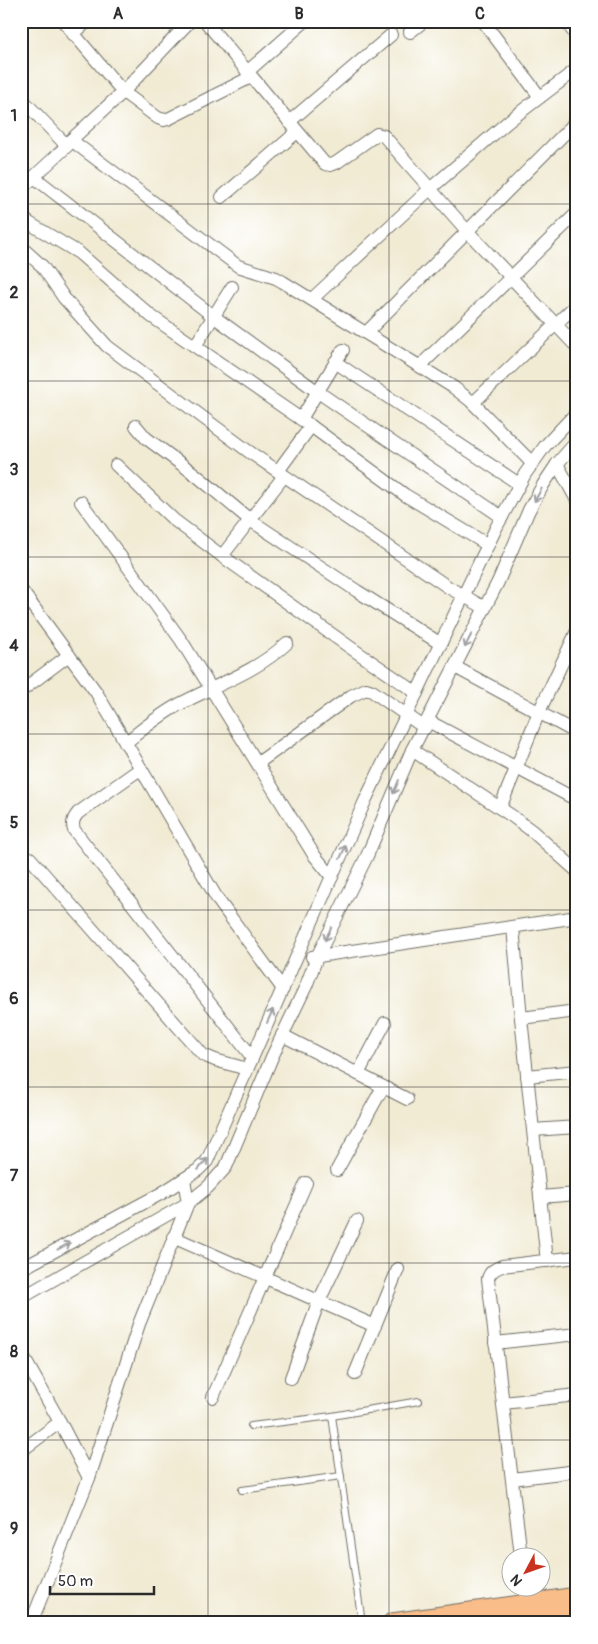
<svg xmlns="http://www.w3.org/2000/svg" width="598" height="1644" font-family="Pangolin,sans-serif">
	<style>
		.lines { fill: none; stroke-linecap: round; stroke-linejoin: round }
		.lane-casing { stroke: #706e66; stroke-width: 8 }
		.street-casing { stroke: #706e66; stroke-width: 14 }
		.primary-casing { stroke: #706e66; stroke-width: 21 }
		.lane { stroke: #fff; stroke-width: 6 }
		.street { stroke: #fff; stroke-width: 12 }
		.primary { stroke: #f9bd89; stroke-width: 19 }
		.oneway { stroke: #a0a0a0 }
		.grid { fill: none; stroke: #2b2b2b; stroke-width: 1; stroke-opacity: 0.55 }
		.neatline { fill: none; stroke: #2b2b2b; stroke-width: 2 }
		.grid-label { font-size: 16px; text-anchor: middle; font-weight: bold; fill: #2b2b2b }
	</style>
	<rect width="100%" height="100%" fill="#fff"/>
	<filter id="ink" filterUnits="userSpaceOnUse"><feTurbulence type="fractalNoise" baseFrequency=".02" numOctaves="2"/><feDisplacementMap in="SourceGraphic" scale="10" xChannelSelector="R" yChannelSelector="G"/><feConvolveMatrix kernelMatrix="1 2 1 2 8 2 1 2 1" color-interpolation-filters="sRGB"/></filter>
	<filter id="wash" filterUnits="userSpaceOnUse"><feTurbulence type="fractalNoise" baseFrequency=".0096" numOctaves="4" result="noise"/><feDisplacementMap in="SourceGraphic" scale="20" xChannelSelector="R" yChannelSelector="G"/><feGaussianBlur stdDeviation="1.12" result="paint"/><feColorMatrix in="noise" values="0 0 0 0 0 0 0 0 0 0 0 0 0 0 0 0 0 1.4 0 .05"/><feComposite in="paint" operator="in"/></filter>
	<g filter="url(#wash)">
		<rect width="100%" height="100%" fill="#f1ebd4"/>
	</g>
	<g filter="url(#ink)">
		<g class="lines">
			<defs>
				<g id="lane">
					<polyline points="332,1416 362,1623"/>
					<polyline points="251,1426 332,1416 419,1401"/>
					<polyline points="242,1490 341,1476"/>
				</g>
				<g id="street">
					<polyline points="63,21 123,92 158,118 164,120 168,119 251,77"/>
					<polyline points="205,21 325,164 330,165 336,163 377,134 384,136 468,232 577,347"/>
					<polyline points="483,21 540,97"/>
					<polyline points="566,21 577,37"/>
					<polyline points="410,32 424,21"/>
					<polyline points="73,34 88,21"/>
					<polyline points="247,72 305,21"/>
					<polyline points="21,98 67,146 71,140 123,92 190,21"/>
					<polyline points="289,122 391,35"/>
					<polyline points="71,140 238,266 276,278 283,282 453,387 471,401 532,463"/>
					<polyline points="34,177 213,316 318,392 502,517"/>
					<polyline points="21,189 67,146"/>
					<polyline points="222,197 297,132"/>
					<polyline points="21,216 29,223 79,253 151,316 311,426 405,495 488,545"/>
					<polyline points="21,247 42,266 64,298 107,346 248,451 448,587 485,608"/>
					<polyline points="312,299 431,188 510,120 577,69"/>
					<polyline points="366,333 571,127 577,118"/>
					<polyline points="195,346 232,287"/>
					<polyline points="335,362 519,484"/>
					<polyline points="420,366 577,213"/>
					<polyline points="473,403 577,304"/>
					<polyline points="301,419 343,350"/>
					<polyline points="136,426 146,438 196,475 250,520 357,591 441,644"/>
					<polyline points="557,464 577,500"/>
					<polyline points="116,465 174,520 222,556 351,648 417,693"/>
					<polyline points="278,471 311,426"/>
					<polyline points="81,502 181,640 314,855 332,877"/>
					<polyline points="222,556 284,476"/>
					<polyline points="21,590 96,692 218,900 283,989"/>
					<polyline points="455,667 577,733"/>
					<polyline points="21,691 69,655"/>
					<polyline points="428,721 577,800"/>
					<path d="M125 743C143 729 158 716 178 705 215 685 255 673 287 643"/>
					<polyline points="412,750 512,816 532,831 577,871"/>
					<polyline points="258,763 351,696 366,689 372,691 425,728"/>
					<path d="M140 769 78 813C73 819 72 823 74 830L252 1057"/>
					<polyline points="500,808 539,712 577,631"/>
					<polyline points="30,858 203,1055 215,1060 247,1069"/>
					<polyline points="513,927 521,1018 547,1261"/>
					<polyline points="312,957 577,917"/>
					<polyline points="521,1018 577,1011"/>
					<polyline points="282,1035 407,1099"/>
					<polyline points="358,1074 385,1023"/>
					<polyline points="527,1076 577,1071"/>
					<polyline points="533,1130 577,1127"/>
					<polyline points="337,1170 383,1087"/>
					<polyline points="540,1197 577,1194"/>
					<polyline points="173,1237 375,1326"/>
					<polyline points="21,1269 162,1193 198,1170 207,1161 365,801 496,528 525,474 545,446 577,412"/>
					<polyline points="21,1298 188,1203 208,1187 226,1167 272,1057 306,986 317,957 367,856 412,750 498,582 529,510 543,485 557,464 577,441"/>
					<polyline points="495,1343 577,1334"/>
					<polyline points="21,1353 60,1422 89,1478"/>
					<polyline points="355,1374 398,1269"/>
					<polyline points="291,1378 319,1301 357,1221"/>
					<polyline points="213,1397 306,1183"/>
					<polyline points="503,1403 577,1395"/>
					<polyline points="21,1451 60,1422"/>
					<polyline points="512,1479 577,1471"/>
					<path d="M521 1556 488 1279C490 1271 495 1269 502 1266L577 1257"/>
					<polyline points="525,1586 527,1611"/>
					<polyline points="31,1623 89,1478 139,1324 188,1203 184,1179"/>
				</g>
				<g id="primary">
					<polyline points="392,1623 577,1597"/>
					<polyline points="517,1623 577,1616"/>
				</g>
			</defs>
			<use href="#lane" class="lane-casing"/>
			<use href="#street" class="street-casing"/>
			<use href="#primary" class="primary-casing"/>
			<use href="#lane" class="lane"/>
			<use href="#street" class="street"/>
			<use href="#primary" class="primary"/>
		</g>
		<defs><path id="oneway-shaft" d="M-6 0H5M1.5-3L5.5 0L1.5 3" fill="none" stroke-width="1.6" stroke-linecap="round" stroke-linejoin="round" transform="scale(1.25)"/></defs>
		<g class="oneway">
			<use href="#oneway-shaft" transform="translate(538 495) rotate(119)"/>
			<use href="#oneway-shaft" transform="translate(468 641) rotate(117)"/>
			<use href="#oneway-shaft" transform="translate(396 787) rotate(113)"/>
			<use href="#oneway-shaft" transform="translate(343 852) rotate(-66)"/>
			<use href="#oneway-shaft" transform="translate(328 934) rotate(116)"/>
			<use href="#oneway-shaft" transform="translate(270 1016) rotate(-66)"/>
			<use href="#oneway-shaft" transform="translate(203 1164) rotate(-50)"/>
			<use href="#oneway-shaft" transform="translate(64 1246) rotate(-28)"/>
		</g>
	</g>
	<path class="grid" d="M208 21V1623M389 21V1623M21 204H577M21 381H577M21 557H577M21 734H577M21 910H577M21 1087H577M21 1263H577M21 1440H577"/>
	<rect width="598" height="1644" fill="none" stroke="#fff" stroke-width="55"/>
	<g transform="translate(526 1572) rotate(229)"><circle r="24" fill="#ffffff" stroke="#aaaaaa"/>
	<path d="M0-4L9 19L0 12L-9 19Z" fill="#c8321e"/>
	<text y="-8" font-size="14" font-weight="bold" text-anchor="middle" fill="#2b2b2b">N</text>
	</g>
	<path d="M50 1586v8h104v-8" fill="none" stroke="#2b2b2b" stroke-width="2.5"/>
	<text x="58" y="1586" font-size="15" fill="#2b2b2b" stroke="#ffffff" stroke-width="4" paint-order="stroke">50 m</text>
	<rect x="28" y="28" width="542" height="1588" class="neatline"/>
	<g class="grid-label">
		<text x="118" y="19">A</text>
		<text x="299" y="19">B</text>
		<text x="480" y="19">C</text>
		<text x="14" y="121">1</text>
		<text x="14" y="298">2</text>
		<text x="14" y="475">3</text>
		<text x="14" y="651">4</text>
		<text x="14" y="828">5</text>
		<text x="14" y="1004">6</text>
		<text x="14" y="1181">7</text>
		<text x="14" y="1357">8</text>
		<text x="14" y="1534">9</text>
	</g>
</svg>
